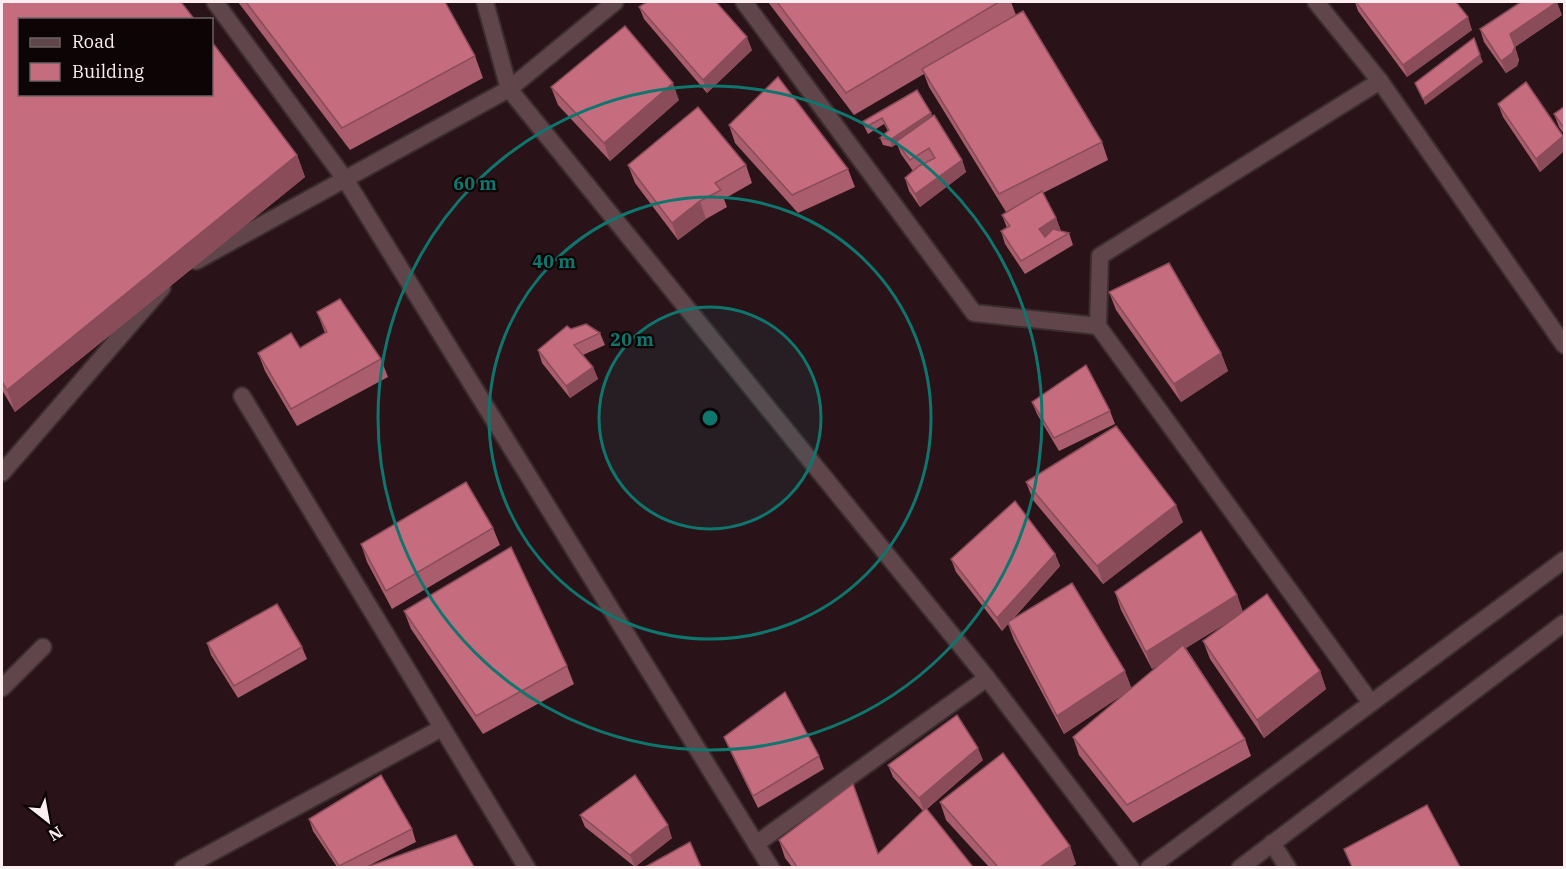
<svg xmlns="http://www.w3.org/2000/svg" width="1566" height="869" font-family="'IBM Plex Serif',serif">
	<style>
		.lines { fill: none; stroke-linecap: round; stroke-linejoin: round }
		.minor-casing { stroke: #3b2d2f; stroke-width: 20 }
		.tertiary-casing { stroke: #3b2d2f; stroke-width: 20 }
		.minor { stroke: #60464b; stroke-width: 16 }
		.tertiary { stroke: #60464b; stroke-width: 16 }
		.wall { fill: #a95d6d }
		.shaded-wall { fill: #8a4c59 }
		.building { fill: #c56c7f; stroke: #8a4c59; stroke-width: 1.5 }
		.ring { fill: none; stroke: #0f766e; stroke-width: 3 }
		.centre { fill: #0f766e; stroke: #0c0405; stroke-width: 3 }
		.ring-label { font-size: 18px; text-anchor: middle; font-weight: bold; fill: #0f766e; stroke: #0c0405; stroke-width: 4.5; stroke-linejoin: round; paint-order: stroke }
	</style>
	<rect width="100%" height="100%" fill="#291318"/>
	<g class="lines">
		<defs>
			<g id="minor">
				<polyline points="215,2 345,179 771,868"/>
				<polyline points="485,2 509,89 987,678 1131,868"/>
				<polyline points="744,2 974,313 1098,326"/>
				<polyline points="1316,2 1380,81 1564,345"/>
				<polyline points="196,261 509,89 615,2"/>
				<polyline points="242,396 527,868"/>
				<polyline points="2,473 162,288"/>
				<polyline points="2,688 43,647"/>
				<polyline points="1371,703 1098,326 1100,256 1380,81"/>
				<polyline points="1272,843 1288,868"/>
				<polyline points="756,844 987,678"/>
				<polyline points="183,868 442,728"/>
			</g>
			<g id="tertiary">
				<polyline points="1149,868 1564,560"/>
				<polyline points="1240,868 1564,623"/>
			</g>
		</defs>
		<use href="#minor" class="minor-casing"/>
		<use href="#tertiary" class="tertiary-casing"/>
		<use href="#minor" class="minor"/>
		<use href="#tertiary" class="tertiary"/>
	</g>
	<g class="wall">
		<polygon points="2,2 297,155 305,177 15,412 2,390"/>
		<polygon points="238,2 445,2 475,56 483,78 350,150"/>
		<polygon points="768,2 1011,2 1016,15 1102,142 1108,160 1043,193 1056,218 1061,231 1069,233 1073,245 1025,274 1005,244 1001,231 1007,228 1002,215 1020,204 1006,212 929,87 924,74 854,115"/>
		<polygon points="1355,2 1456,2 1472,30 1407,77 1358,11"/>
		<polygon points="639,7 752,50 707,93 644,19"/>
		<polygon points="1562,15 1515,47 1519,60 1517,66 1506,73 1484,42 1480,29"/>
		<polygon points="551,87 679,100 610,161 558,105"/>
		<polygon points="917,90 932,116 962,160 966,172 920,207 909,191 905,178 913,171 901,154 897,144 892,147 883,145 880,138 888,131 884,124 868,134 862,122"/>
		<polygon points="1498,104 1563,136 1564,139 1564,151 1540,172 1503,117"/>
		<polygon points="1564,107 1564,134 1559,127 1554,114"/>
		<polygon points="729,125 848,169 855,187 798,213 735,143"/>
		<polygon points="628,165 746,165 752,183 724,199 727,207 706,219 678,240 635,183"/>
		<polygon points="1109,292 1221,353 1228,371 1181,402 1116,310"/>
		<polygon points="317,312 381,359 388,377 297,426 265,371 258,353 300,348 325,333"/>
		<polygon points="571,329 600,333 605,345 583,355 593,367 598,379 570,398 542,363 538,350"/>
		<polygon points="1032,402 1110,411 1115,424 1059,451 1037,414"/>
		<polygon points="1026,482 1183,522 1103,584 1033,500"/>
		<polygon points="493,528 500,545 392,609 367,562 361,544"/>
		<polygon points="1055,554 1060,566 1014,618 1131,688 1159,665 1152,669 1121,610 1115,592 1237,595 1243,612 1320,671 1326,689 1264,738 1210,659 1203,641 1238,616 1186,648 1245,739 1251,756 1133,823 1079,755 1073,737 1125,693 1064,734 1014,640 1008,624 1002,631 956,572 951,559"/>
		<polygon points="404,611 567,666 574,684 483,734 411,629"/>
		<polygon points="207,643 302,647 307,659 238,698 211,655"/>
		<polygon points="724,737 819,756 824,769 758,808 729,749"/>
		<polygon points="983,760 927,809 973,867 792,867 785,858 779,840 878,854 923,811 893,777 888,765"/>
		<polygon points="940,802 1070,846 1076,864 1071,867 989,867 946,820"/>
		<polygon points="580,815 672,838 635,867 585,827"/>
		<polygon points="309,819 412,829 416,842 366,867 337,867 313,831"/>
	</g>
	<g class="shaded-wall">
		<polygon points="1557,2 1562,15 1515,47 1519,60 1517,66 1506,73 1501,61 1510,34"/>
		<polygon points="1468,17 1472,30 1407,77 1403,65"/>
		<polygon points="747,37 752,50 707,93 703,80"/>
		<polygon points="1480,55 1483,62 1425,105 1423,99"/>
		<polygon points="673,83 679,100 610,161 604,143"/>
		<polygon points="931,113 934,120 892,147 890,140"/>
		<polygon points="1563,136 1564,139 1564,151 1540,172 1536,159"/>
		<polygon points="297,155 305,177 15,412 7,390"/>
		<polygon points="962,160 966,172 920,207 915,194"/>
		<polygon points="700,201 706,219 678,240 672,223"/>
		<polygon points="1056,218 1061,231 1044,242 1039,229"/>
		<polygon points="1221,353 1228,371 1181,402 1174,384"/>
		<polygon points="593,367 598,379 570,398 566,386"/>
		<polygon points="1176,505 1183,522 1103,584 1097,566"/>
		<polygon points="1055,554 1060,566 1002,631 997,618"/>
		<polygon points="1237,595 1243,613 1152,669 1146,652"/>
		<polygon points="1125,671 1132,689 1064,734 1057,716"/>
		<polygon points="1320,671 1326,689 1264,738 1257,720"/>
		<polygon points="978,748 983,760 924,811 919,798"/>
		<polygon points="668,825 672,838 635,867 630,855"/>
		<polygon points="1070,846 1076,864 1071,867 1040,867"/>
	</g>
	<g class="building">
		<polygon points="2,2 181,2 195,20 20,20 20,94 212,94 212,42 297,155 7,390 2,381"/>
		<polygon points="246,2 445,2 475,56 342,128"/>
		<polygon points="647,2 716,2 747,37 703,80 639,7"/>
		<polygon points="777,2 999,2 846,93"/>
		<polygon points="1356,2 1456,2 1468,17 1403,65"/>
		<polygon points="1521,2 1557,2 1510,34 1515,47 1512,53 1501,61 1480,29"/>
		<polygon points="1023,11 1102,142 999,194 922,69"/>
		<polygon points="625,26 673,83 604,143 551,87"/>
		<polygon points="1474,38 1480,55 1423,99 1415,83"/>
		<polygon points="778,77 848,169 792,195 729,125"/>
		<polygon points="1526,82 1563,136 1536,159 1498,104"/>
		<polygon points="917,90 931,113 890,140 880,138 889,130 882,118 866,127 862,122"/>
		<polygon points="698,107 746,165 715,183 721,190 700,201 672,223 628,165"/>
		<polygon points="1564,107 1564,128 1554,114"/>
		<polygon points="934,115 962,160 915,194 905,178 919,166 935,158 929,148 910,160 896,142"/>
		<polygon points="1042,191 1056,218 1039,229 1045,237 1053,229 1069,233 1021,261 1001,231 1010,226 1002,215"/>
		<polygon points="1169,263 1221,353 1174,384 1109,292"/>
		<polygon points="340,299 381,359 291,409 258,353 291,333 300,348 327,332 317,312"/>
		<polygon points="586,324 600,333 574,345 593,367 566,386 538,350 567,326 571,329"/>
		<polygon points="1086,365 1110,411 1054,438 1032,402"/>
		<polygon points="1116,426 1176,505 1097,566 1026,482"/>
		<polygon points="466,482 493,528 386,591 361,544"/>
		<polygon points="1015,501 1055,554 997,618 951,559"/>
		<polygon points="1201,531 1237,595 1146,652 1115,592"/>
		<polygon points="511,547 567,666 476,716 404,611"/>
		<polygon points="1072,583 1125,671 1057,716 1008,622"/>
		<polygon points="1267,594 1320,671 1257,720 1203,641"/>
		<polygon points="277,604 302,647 234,686 207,643"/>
		<polygon points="1183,645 1245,739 1127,805 1073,737"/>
		<polygon points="785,692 819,756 753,796 724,737"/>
		<polygon points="957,715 978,748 919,798 888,765"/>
		<polygon points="1003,753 1070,846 1040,867 998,867 940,802"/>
		<polygon points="381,775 412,829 339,866 309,819"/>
		<polygon points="635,775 668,825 630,855 580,815"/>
		<polygon points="853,784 878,854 926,808 973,867 797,867 779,840"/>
		<polygon points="1427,805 1460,867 1352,867 1344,849"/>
		<polygon points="456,835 474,867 367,867"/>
		<polygon points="690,842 701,867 645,867"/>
	</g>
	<circle cx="710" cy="418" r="111" fill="#0f766e" fill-opacity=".12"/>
	<g class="ring">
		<circle cx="710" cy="418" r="111"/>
		<circle cx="710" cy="418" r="221"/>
		<circle cx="710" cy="418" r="332"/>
	</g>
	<circle cx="710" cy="418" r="9" class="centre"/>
	<g class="ring-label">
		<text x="475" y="190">60 m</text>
		<text x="554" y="268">40 m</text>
		<text x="632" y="346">20 m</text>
	</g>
	<rect width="1566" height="869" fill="none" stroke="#fdeff1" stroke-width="6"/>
	<rect x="18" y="18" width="195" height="78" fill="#0c0405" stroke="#6c6263" stroke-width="1.5"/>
	<rect x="30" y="38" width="30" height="9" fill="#60464b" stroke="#6c6263" stroke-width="1.5"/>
	<text x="72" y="48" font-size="18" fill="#fdeff1">Road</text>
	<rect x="30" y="63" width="30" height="18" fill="#c56c7f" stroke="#6c6263" stroke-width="1.5"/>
	<text x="72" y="78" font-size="18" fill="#fdeff1">Building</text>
	<g transform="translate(48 821) rotate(149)" stroke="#0c0405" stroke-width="4.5" paint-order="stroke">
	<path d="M0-4.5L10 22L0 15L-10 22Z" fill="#fdeff1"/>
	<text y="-9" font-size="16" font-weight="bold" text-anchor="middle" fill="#fdeff1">N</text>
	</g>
</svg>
